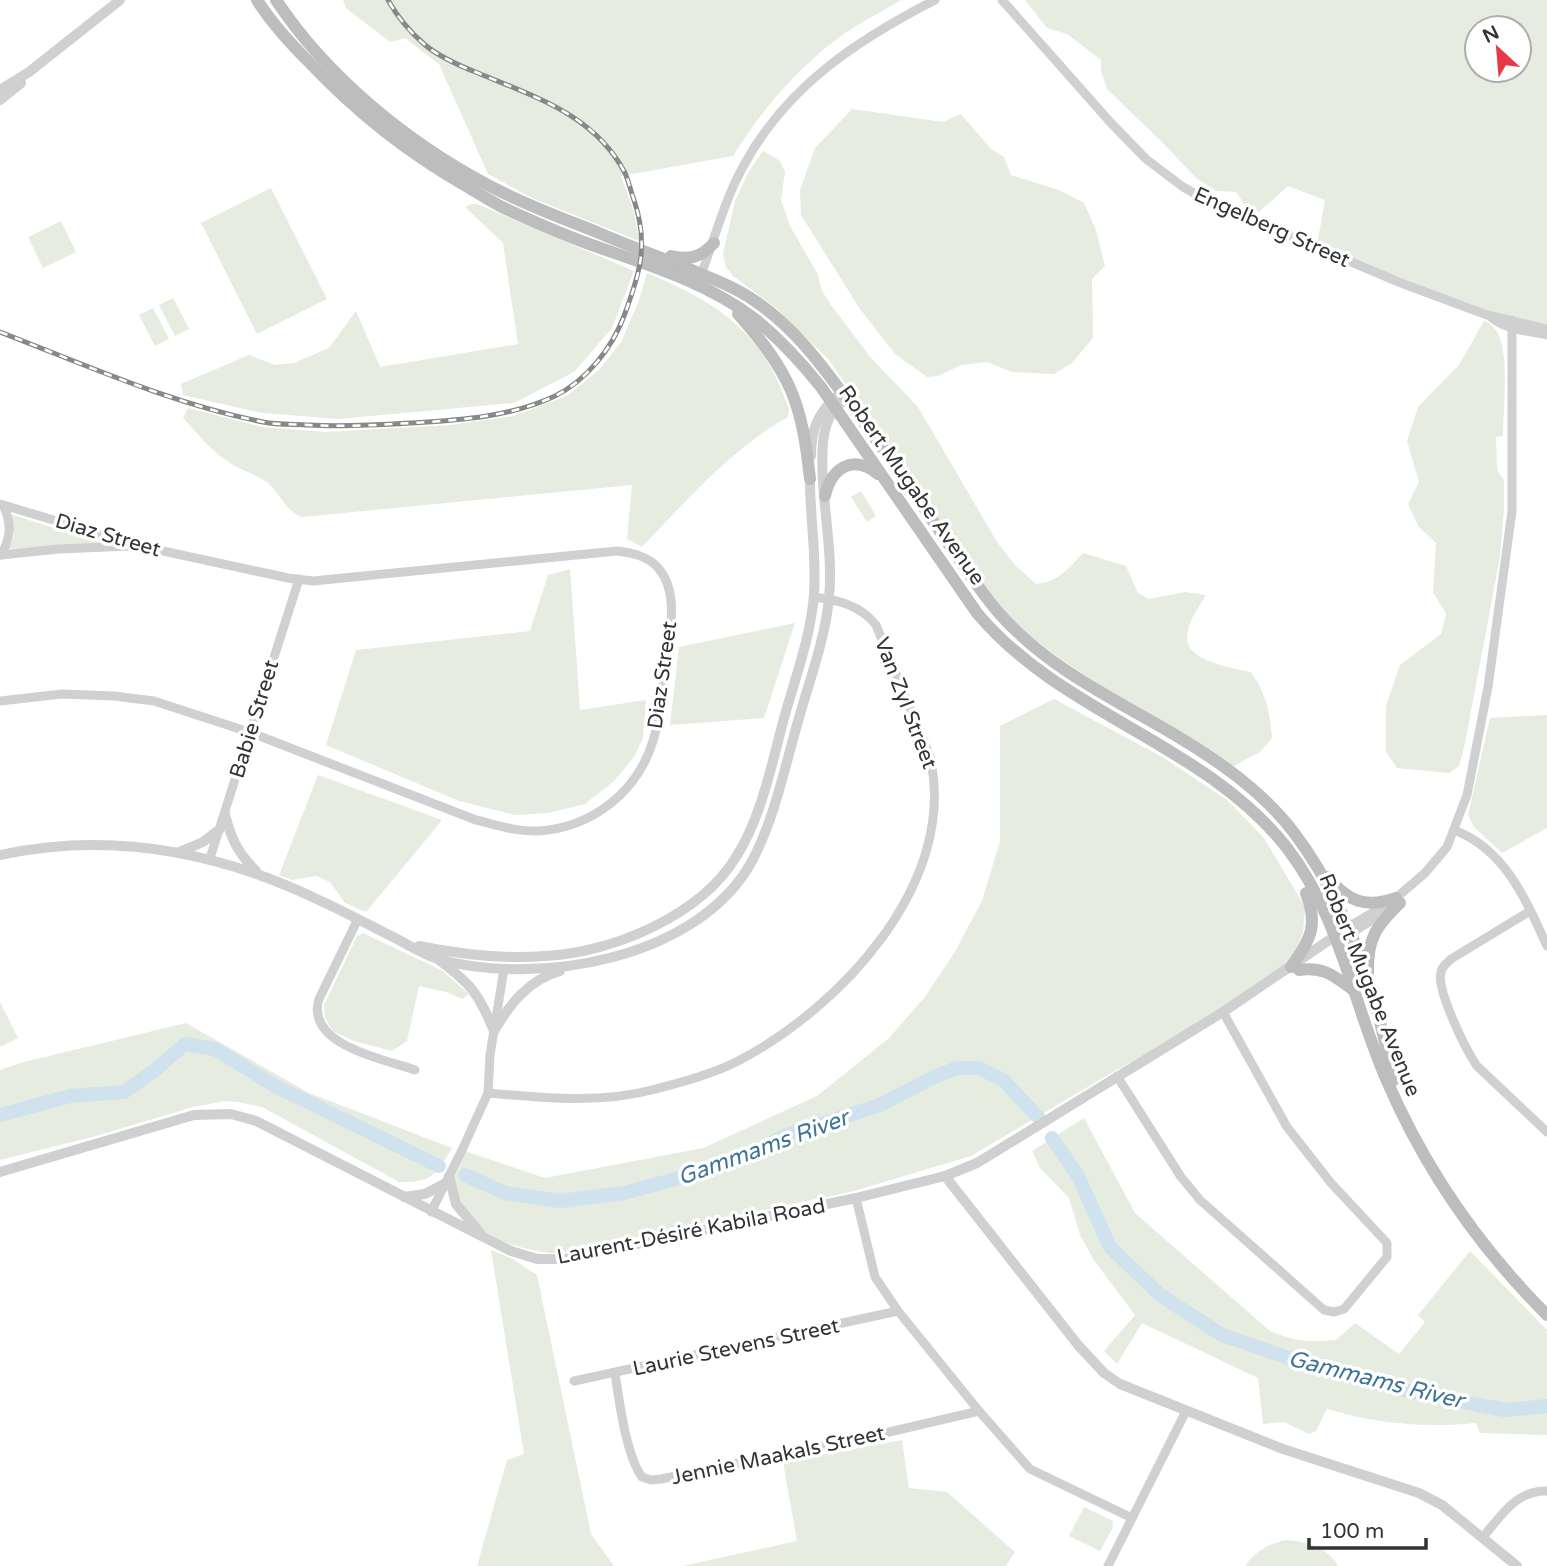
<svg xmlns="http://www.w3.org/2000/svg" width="1547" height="1566" font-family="'Varela Round',sans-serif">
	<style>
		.green { fill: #e6ecdf; fill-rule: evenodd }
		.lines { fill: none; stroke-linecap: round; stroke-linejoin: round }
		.river { stroke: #cfe2ee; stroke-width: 14 }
		.minor { stroke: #d0d0d0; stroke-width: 9 }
		.tertiary { stroke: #d0d0d0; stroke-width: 10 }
		.secondary { stroke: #bdbdbd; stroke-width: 12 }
		.rail-casing { stroke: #888; stroke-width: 5 }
		.rail { stroke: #fff; stroke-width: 2.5; stroke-dasharray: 8; stroke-linecap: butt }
		.labels { text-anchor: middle; stroke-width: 7; stroke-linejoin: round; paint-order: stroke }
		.street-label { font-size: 21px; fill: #333; stroke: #fff }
		.water-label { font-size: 23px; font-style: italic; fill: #3f7597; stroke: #fff }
	</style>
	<rect width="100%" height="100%" fill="#fff"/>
	<g class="green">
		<path d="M343 0H901C883 11 863 21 845 33 799 66 763 108 733 156L621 176 634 212 639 241 532 198 488 174 439 64 405 38 390 42 346 8Z"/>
		<path d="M1025 0H1547V329L1487 315 1317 245 1325 200 1288 186 1259 212 1244 204 1236 192 1217 191 1197 179 1165 145 1107 89 1101 70V60L1067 34 1047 28ZM1477 28H1519V70H1477Z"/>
		<polygon points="852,109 943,122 961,114 991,149 1004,157 1011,175 1059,190 1084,203 1096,230 1105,266 1092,279 1093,338 1072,363 1054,374 1012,372 987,362 961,365 938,376 927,377 895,354 860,309 801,215 800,190 815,148"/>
		<path d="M763 151 780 161 785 172 781 200 790 226 817 273 822 291 831 305 871 358 918 407 997 542 1015 565 1036 584C1058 582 1069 568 1083 553L1126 566 1138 593 1149 599 1185 592 1206 595C1199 607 1188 621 1187 636 1185 662 1233 668 1251 672 1266 694 1270 711 1272 738L1260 752 1232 767C1167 722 1094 687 1032 637 1013 622 999 604 984 585L829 360 776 308 733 276 726 267 723 254 735 201 748 173Z"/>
		<polygon points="271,188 327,299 257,334 201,223"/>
		<polygon points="471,204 477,204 634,271 612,328 574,372 514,403 338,419 262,413 183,395 181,384 249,355 275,365 294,363 329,348 356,311 380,367 518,344 503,243 465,207"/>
		<polygon points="61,221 76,252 43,268 28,237"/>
		<path d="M647 273C719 303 764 333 789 410L788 417C731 449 687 500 642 547L627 539 632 485 302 517C285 511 281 494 268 483 256 474 242 471 230 463 212 452 198 434 183 418L188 408 263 427 326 432 450 425 514 416 568 395 599 370 621 342 638 303Z"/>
		<polygon points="173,298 189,329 175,336 159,305"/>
		<polygon points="153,308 169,339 155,346 139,315"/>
		<path d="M1484 321C1490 324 1494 326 1497 332 1510 352 1503 411 1503 436L1496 437 1497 470 1504 480V510L1500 557 1464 748 1459 766 1449 773 1397 768 1386 752V706L1400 665 1441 634 1446 614 1433 592 1436 543 1419 527 1408 504 1419 482 1407 441 1418 407 1459 365Z"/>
		<polygon points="861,491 876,516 867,522 851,497"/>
		<polygon points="10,514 101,543 8,549 14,537"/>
		<polygon points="570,569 580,710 646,700 643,738 634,757 614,781 585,804 548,813 515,815 459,801 326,745 356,650 530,631 548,575"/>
		<polygon points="795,623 764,718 670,725 679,647"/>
		<path d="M1054 699 1164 758 1227 800 1264 838 1305 907 1303 933 1289 964 1223 1012 1113 1072 971 1156 854 1191 560 1253C534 1254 482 1239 465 1217 457 1207 453 1188 449 1176L462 1150 545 1178 703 1148 817 1096 889 1038 924 998 953 955 982 901 1000 841V726Z"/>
		<polygon points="1547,715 1547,828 1502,853 1474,827 1468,815 1490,718"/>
		<polygon points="318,775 442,820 366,912 345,903 330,882 316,876 292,880 279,875"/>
		<polygon points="363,933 441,970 469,994 462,999 446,992 419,986 407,1041 392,1051 354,1041 333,1031 325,1018 324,1005 357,936"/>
		<polygon points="0,1002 18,1038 0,1047"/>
		<path d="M186 1023 309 1093 452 1148C436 1175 432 1183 399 1182L262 1107 238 1102 225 1101 193 1107 96 1136 0 1160V1070L20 1063Z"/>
		<path d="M1084 1118 1135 1213 1270 1331C1297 1342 1307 1342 1336 1340L1355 1323 1399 1354 1425 1322 1418 1315 1470 1251 1547 1330V1435L1480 1433 1476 1423C1423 1428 1379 1424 1327 1409L1316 1431 1309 1434 1284 1422 1263 1424 1258 1378 1142 1323 1117 1364 1104 1351 1135 1315 1093 1259 1080 1235 1069 1198 1040 1168 1032 1151Z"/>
		<polygon points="491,1250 513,1259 537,1275 591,1534 614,1566 477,1566 507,1460 524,1454"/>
		<polygon points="902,1440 909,1488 947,1492 1015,1552 1006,1566 683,1566 797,1541 783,1462"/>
		<polygon points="1084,1507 1113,1521 1112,1529 1100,1551 1069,1536"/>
		<path d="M1286 1540C1305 1541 1328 1547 1338 1566H1245C1255 1551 1268 1544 1286 1540Z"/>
	</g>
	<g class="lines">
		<g class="river">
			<polyline points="0,1115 70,1096 124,1092 155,1070 185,1044 215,1049 275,1086 439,1166"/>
			<polyline points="1052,1138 1078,1176 1110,1247 1160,1295 1222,1335 1327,1371 1416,1393 1505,1410 1547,1406"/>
			<polyline points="465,1175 505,1193 560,1201 624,1193 724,1166 785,1136 880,1105 934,1077 957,1068 979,1068 1003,1080 1039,1118"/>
		</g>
		<g class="minor">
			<polyline points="1002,0 1111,123 1146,159 1183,187 1214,204 1401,283 1487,315 1547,329"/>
			<path d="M699 280C714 242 724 200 744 165 787 86 857 40 935 0"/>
			<path d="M1492 318C1507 330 1528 331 1547 335"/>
			<path d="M0 504 140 546 288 578 313 581 617 551C632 553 649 556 659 569 679 594 670 629 666 657 663 685 661 714 653 741 637 793 592 827 539 831 517 832 497 825 476 820L249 732 154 701 114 696 62 694 0 701"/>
			<polyline points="0,555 59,549 131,546"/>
			<path d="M1 555C11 537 12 524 3 505"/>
			<path d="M1454 830C1505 849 1526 900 1547 946"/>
			<polyline points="210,858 299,579"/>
			<path d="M1530 911 1451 959C1447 963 1442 966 1441 972 1436 990 1466 1050 1477 1066L1547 1132"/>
			<path d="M358 919 319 999C305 1045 384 1059 415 1070"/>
			<polyline points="1347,928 1396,898 1425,873 1447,847 1467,795 1488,687 1512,511 1512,320"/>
			<polyline points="1350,934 1387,911"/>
			<polyline points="1117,1076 1181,1177 1200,1200 1324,1310 1334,1312 1344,1309 1387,1257 1387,1243 1331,1183 1287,1127 1223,1012"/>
			<path d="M488 1093C543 1098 601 1104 656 1089 682 1082 712 1074 736 1062 840 1009 959 882 930 757L876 625C860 605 838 600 814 597"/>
			<polyline points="856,1198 875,1277 898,1311 979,1411 1030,1469 1132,1518"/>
			<polyline points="431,1212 462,1150 488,1093 490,1055 504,969"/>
			<path d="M615 1373C619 1400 626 1455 642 1477L651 1480 661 1479 885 1433 979 1411"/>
			<polyline points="574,1381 898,1311"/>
			<path d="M1483 1537C1501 1516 1516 1490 1547 1491"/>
			<polyline points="1108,1566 1186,1411"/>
		</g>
		<g class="tertiary">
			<polyline points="0,90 29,72 120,0"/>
			<polyline points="0,100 21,83"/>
			<path d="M811 456C811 431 817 414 836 397"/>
			<path d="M225 814C231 839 238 853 256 871"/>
			<polyline points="179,852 203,842 220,829"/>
			<path d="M0 855C111 831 220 852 321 901 347 913 373 927 399 940 412 947 425 955 438 959 537 987 699 959 752 861 774 820 784 770 797 725 808 684 825 641 829 598 834 547 819 494 823 442 825 423 831 410 846 398"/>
			<path d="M419 946C458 954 505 959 545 956 612 953 701 915 736 857 761 818 771 767 783 722 794 681 811 637 814 594 817 553 809 513 810 472"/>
			<path d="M439 960C471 984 479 994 494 1031"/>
			<path d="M494 1031C510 1004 528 980 560 971"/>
			<polyline points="0,1172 194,1115 231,1114 256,1121 511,1251 537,1259 565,1259 856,1198 945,1176 977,1163 1223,1012 1347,928"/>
			<polyline points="449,1176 456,1204 480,1233"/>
			<polyline points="945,1176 1078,1345 1104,1373 1120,1384 1283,1449 1419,1493 1442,1505 1517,1566"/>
			<polyline points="404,1197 425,1194 444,1184"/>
		</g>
		<g class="secondary">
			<path d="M257 0C271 22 289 42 308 61 355 111 406 152 466 186 478 193 490 201 502 207 536 223 571 238 606 250 658 268 710 285 755 319 780 339 801 362 821 387L977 613C1062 715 1205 743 1287 848 1340 916 1353 1004 1387 1081 1425 1169 1479 1247 1547 1315"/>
			<path d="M276 0C327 77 407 142 488 185 523 204 562 218 599 233 627 245 654 255 682 266 707 277 732 285 755 301 792 326 817 359 843 394 874 436 904 477 932 520 954 551 974 584 998 612 1045 666 1110 697 1170 732 1216 759 1263 791 1295 834 1328 878 1354 934 1370 986 1380 1017 1386 1049 1394 1080"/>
			<path d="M671 256C690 260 700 258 714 243"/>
			<path d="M738 314C790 372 802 402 810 479"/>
			<path d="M825 496C831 469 852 453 878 474"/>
			<path d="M1327 877C1348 901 1365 909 1396 898"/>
			<path d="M1291 967C1310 940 1319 926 1306 893"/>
			<path d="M1299 970C1325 966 1335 977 1355 991"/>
			<path d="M1368 973C1367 939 1376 926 1400 903"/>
		</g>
		<defs>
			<path id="rail" d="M0 332C86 365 172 404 263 422 278 425 294 424 309 425 343 427 377 425 411 423 460 420 511 417 555 396 587 380 612 348 624 316 640 273 649 245 634 200 631 192 629 182 625 173 595 115 535 97 478 73 460 66 439 57 424 44 409 31 397 16 388 0"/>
		</defs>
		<use href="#rail" class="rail-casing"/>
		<use href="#rail" class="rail"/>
	</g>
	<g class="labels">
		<g class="street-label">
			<text transform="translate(1272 227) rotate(24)" y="7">Engelberg Street</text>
			<text transform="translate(912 485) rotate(55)" y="7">Robert Mugabe Avenue</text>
			<text transform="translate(108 535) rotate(16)" y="7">Diaz Street</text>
			<text transform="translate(662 675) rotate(-82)" y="7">Diaz Street</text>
			<text transform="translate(906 703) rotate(69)" y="7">Van Zyl Street</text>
			<text transform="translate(254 719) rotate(-73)" y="7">Babie Street</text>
			<text transform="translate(1370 985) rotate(68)" y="7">Robert Mugabe Avenue</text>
			<text transform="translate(691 1231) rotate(-11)" y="7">Laurent-Désiré Kabila Road</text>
			<text transform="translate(736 1347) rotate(-12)" y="7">Laurie Stevens Street</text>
			<text transform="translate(778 1455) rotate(-12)" y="7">Jennie Maakals Street</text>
		</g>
		<g class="water-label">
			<text transform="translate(763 1147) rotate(-20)" y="8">Gammams River</text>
			<text transform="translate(1376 1379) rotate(14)" y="8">Gammams River</text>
		</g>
	</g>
	<g transform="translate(1498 49) rotate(334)"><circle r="33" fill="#ffffff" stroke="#adadad" stroke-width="2"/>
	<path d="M0-5L12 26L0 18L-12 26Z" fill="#e63946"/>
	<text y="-10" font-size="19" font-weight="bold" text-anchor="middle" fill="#333333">N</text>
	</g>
	<path d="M1309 1538v10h117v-10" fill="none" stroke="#333333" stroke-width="3.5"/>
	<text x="1320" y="1538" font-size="21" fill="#333333" stroke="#ffffff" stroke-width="5" paint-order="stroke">100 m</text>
</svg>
